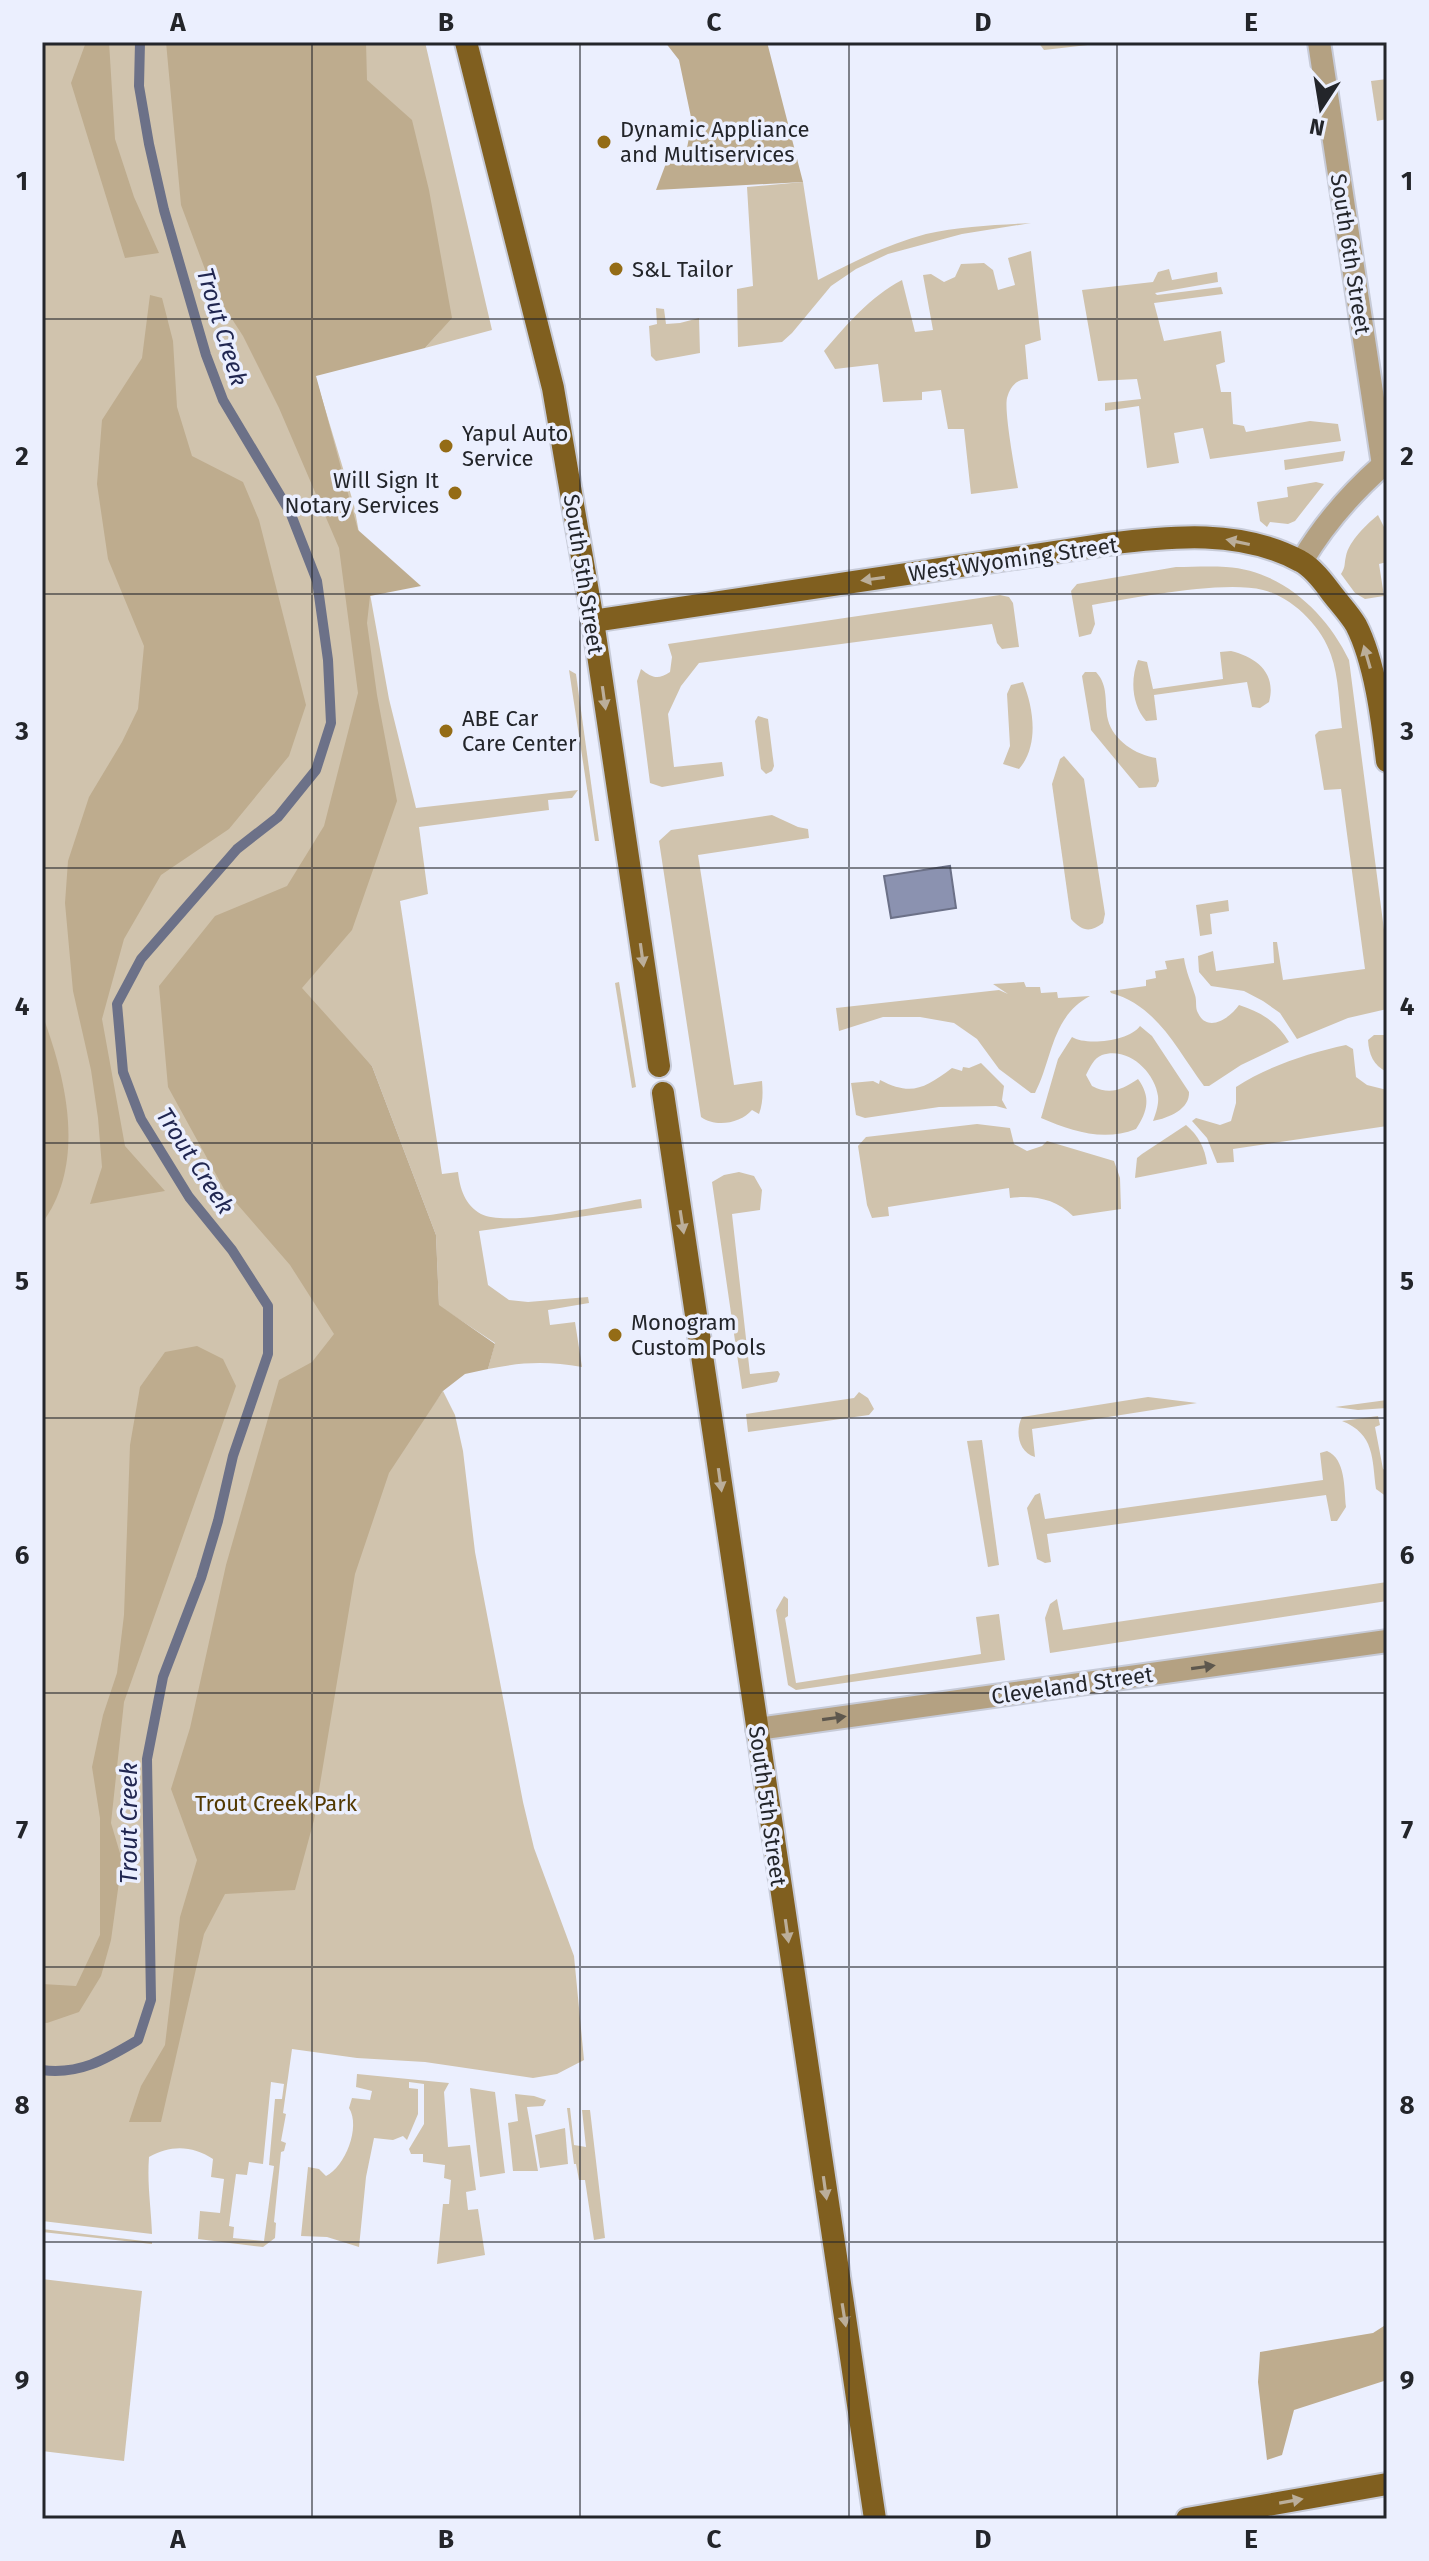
<svg xmlns="http://www.w3.org/2000/svg" width="1429" height="2561" font-family="'Fira Sans',sans-serif">
	<style>
		.green { fill: #d0c3ad; fill-rule: evenodd }
		.forest { fill: #beac8e }
		.water { fill: #8b92b0; stroke: #6c7188; stroke-width: 2 }
		.lines { fill: none; stroke-linecap: round; stroke-linejoin: round }
		.stream { stroke: #6c7188; stroke-width: 10 }
		.minor-casing { stroke: #c7cbd8; stroke-width: 26 }
		.primary-casing { stroke: #c7cbd8; stroke-width: 26 }
		.minor { stroke: #b4a182; stroke-width: 22 }
		.primary { stroke: #805f1f; stroke-width: 22 }
		.oneway { fill: #bbae9a }
		.oneway2 { fill: #5d574d }
		.grid { fill: none; stroke: #23252a; stroke-width: 2; stroke-opacity: 0.55 }
		.poi-dot { fill: #946c16; stroke: #ebeffe; stroke-width: 3 }
		.labels { text-anchor: middle; stroke-width: 7; stroke-linejoin: round; paint-order: stroke }
		.poi-label { font-size: 22px; fill: #23252a; stroke: #ebeffe; text-anchor: start }
		.street-label { font-size: 22px; fill: #23252a; stroke: #ebeffe }
		.park-label { font-size: 22px; fill: #523800; stroke: #ebeffe }
		.water-label { font-size: 24px; font-style: italic; fill: #212751; stroke: #ebeffe }
		.neatline { fill: none; stroke: #23252a; stroke-width: 3 }
		.grid-label { font-size: 26px; text-anchor: middle; font-weight: bold; fill: #23252a }
	</style>
	<rect width="100%" height="100%" fill="#ebeffe"/>
	<g class="green">
		<path d="M42 42H425L492 330 425 348 440 331 293 302 354 505 389 699 416 808 578 790 572 798 548 800 549 810 419 827 428 894 400 901 442 1174 458 1172C460 1189 465 1205 481 1214 508 1228 608 1204 641 1199L642 1208 479 1231 488 1285 509 1300 528 1302 588 1297 589 1303 548 1310 550 1325 575 1322 582 1367C548 1361 521 1362 488 1369L495 1343 439 1306 436 1235 372 1066 330 1021 419 1425 443 1391 455 1415 463 1451 475 1552 523 1802 534 1848 574 1956 584 2060 557 2074 533 2078 425 2062 357 2058 292 2049 283 2113 286 2114 281 2141 286 2143 284 2151 281 2152 274 2222 276 2223 275 2238 263 2247 198 2239 200 2211 220 2213 224 2179 211 2177 213 2159C192 2145 170 2145 149 2157 147 2185 151 2206 152 2234L42 2221ZM271 2082 284 2084 282 2099H275L269 2165 274 2166 264 2241 233 2238 234 2227 229 2226 236 2174 247 2175 249 2162 263 2164Z"/>
		<polygon points="1038,42 1114,42 1044,50"/>
		<polygon points="1387,79 1387,119 1377,121 1371,81"/>
		<path d="M803 182 818 280C853 262 888 244 926 234 960 226 997 225 1031 223L962 234 888 254 856 269 831 286 792 333 782 342 738 347 737 289 753 286 747 187Z"/>
		<path d="M1031 251 1041 340 1025 345 1028 379C1016 379 1010 387 1007 398 1004 412 1015 470 1018 488L971 494 964 429H948L941 390 922 392V400L883 402 878 364 835 369 824 351C847 324 870 297 902 280L915 332 933 330 923 275 931 274 944 282 955 277 961 264 984 263 993 270 998 290 1015 285 1008 258Z"/>
		<polygon points="1169,269 1172,280 1217,272 1218,282 1155,293 1157,295 1221,287 1223,294 1154,303 1164,341 1221,331 1225,362 1216,365 1221,392 1231,392 1233,424 1244,426 1246,432 1310,421 1338,424 1341,441 1210,459 1203,428 1174,433 1179,463 1147,468 1139,406 1105,411 1105,403 1141,399 1137,379 1098,381 1082,290 1153,282 1158,272"/>
		<polygon points="656,308 664,309 666,324 680,323 699,318 700,353 656,361 651,356 649,326 657,324"/>
		<polygon points="1345,451 1343,461 1285,470 1284,460"/>
		<polygon points="1316,482 1324,484 1295,521 1288,524 1270,522 1267,527 1260,521 1257,502 1288,497 1287,487"/>
		<path d="M1378 515 1387 533V562L1379 564 1384 596 1365 599 1355 593 1341 574C1346 566 1344 564 1346 556 1349 541 1367 524 1378 515Z"/>
		<path d="M1176 567C1192 567 1209 566 1226 567 1281 570 1326 612 1349 660L1387 953V1009L1348 1018 1297 1039 1280 1013 1263 1001 1244 991 1211 986 1199 972 1198 956 1213 951 1216 971 1274 963 1273 942H1277L1283 980 1365 969 1341 789 1324 790 1315 735 1319 731 1342 728C1339 705 1339 677 1331 655 1322 627 1292 597 1263 590 1223 580 1135 598 1092 605L1095 624 1091 634 1079 637 1071 591 1077 584Z"/>
		<path d="M1000 595 1009 597 1013 603 1019 647 1002 649 997 643 992 624 699 663 681 686 668 714 674 767 722 762 724 776 662 787 650 783 637 681 641 669C652 678 658 680 670 672L672 657 668 644Z"/>
		<path d="M1231 651C1256 657 1277 673 1269 702L1260 708 1252 707 1247 682 1154 695 1157 720 1146 721C1132 705 1130 680 1138 660L1147 662 1153 689 1223 679 1220 652Z"/>
		<polygon points="569,670 576,674 599,841 595,841"/>
		<path d="M1085 672H1096C1109 686 1104 702 1108 720 1113 740 1136 755 1156 758L1159 781 1156 787 1139 788 1091 730 1082 676Z"/>
		<path d="M1023 682C1034 709 1039 746 1019 769L1003 764 1010 746 1007 694 1011 685Z"/>
		<polygon points="758,716 768,719 774,766 772,771 766,774 761,769 755,721"/>
		<path d="M1064 756 1084 779 1105 914 1103 923C1090 933 1082 931 1071 919L1052 784 1060 759Z"/>
		<path d="M772 815 798 827 808 829 809 838 698 855 734 1085 762 1081C763 1093 763 1103 759 1114L752 1110C741 1123 716 1128 701 1117L659 841 671 830Z"/>
		<polygon points="1228,900 1229,911 1210,914 1212,934 1200,936 1196,905"/>
		<path d="M1184 958C1186 972 1191 982 1195 995 1197 1001 1195 1008 1198 1013 1208 1034 1231 1017 1239 1005 1261 1012 1277 1022 1289 1042L1241 1065 1209 1086H1204C1177 1050 1158 1006 1111 993L1110 991 1146 986V980L1156 978 1155 971 1167 969 1165 961Z"/>
		<polygon points="619,982 636,1087 632,1088 615,983"/>
		<path d="M1024 982 1026 987H1040L1041 993 1057 992 1058 998 1090 996C1051 1017 1053 1058 1035 1093H1031L999 1069 977 1039 954 1023 920 1017H883L839 1031 836 1008 999 990 1008 994 993 984Z"/>
		<path d="M1140 1026 1152 1036 1189 1092C1190 1109 1169 1118 1153 1121 1156 1113 1159 1104 1158 1096 1155 1072 1128 1046 1102 1055 1094 1058 1090 1067 1086 1075L1092 1086C1111 1096 1122 1089 1138 1079 1151 1097 1148 1111 1136 1129 1103 1142 1072 1131 1041 1118L1058 1059 1072 1037C1086 1046 1130 1041 1140 1026Z"/>
		<path d="M1374 1035H1387V1072C1373 1065 1369 1055 1368 1040Z"/>
		<path d="M1346 1045 1353 1049 1356 1077 1367 1085 1387 1090V1126L1233 1149 1234 1162 1217 1163 1207 1138 1192 1121 1196 1118 1220 1125 1231 1121 1236 1103V1087C1268 1066 1309 1053 1346 1045Z"/>
		<path d="M981 1063 1004 1086 1002 1100 1007 1109 996 1106 939 1107 865 1118 856 1115 851 1083 873 1081 879 1084 880 1080C911 1096 924 1089 952 1068L962 1071 963 1067 969 1068Z"/>
		<path d="M977 1124 1010 1128 1014 1144 1027 1151 1042 1146 1047 1141 1114 1161 1120 1178 1121 1209 1073 1216C1056 1199 1034 1195 1010 1198L1009 1188 888 1207 889 1216 872 1218 867 1205 858 1146 866 1137Z"/>
		<path d="M1186 1125C1198 1135 1205 1148 1207 1164L1135 1178 1137 1158 1142 1154Z"/>
		<polygon points="739,1172 754,1176 762,1190 760,1210 732,1214 750,1374 778,1371 780,1374 777,1382 742,1389 712,1182 724,1175"/>
		<polygon points="859,1392 868,1398 874,1409 869,1415 748,1432 746,1414 854,1398"/>
		<path d="M1148 1397 1197 1403 1032 1429 1035 1457C1018 1452 1015 1431 1022 1417Z"/>
		<polygon points="1387,1400 1387,1408 1358,1410 1335,1407"/>
		<path d="M1378 1416 1380 1425 1375 1427 1383 1469 1387 1471V1497L1376 1489C1372 1459 1375 1434 1342 1421Z"/>
		<polygon points="982,1440 999,1565 988,1567 967,1441"/>
		<path d="M1327 1451C1346 1459 1344 1489 1346 1507L1337 1521H1331L1326 1495 1047 1534 1051 1562 1045 1563 1037 1559 1027 1508 1035 1495 1040 1493 1045 1519 1323 1480 1320 1453Z"/>
		<polygon points="1387,1582 1387,1601 1050,1653 1045,1618 1050,1604 1057,1599 1063,1630"/>
		<polygon points="784,1596 788,1599 788,1616 785,1618 796,1683 981,1654 976,1617 999,1614 1005,1660 796,1690 788,1685 776,1610"/>
		<path d="M357 2074 449 2083 444 2092 448 2147 470 2145 476 2190 466 2192 468 2210 478 2209 485 2255 437 2264 443 2204H449L451 2180 444 2178 445 2165 423 2162V2154H411L409 2149 424 2124V2084L409 2082V2088L418 2089V2114L407 2140 403 2136 393 2140 374 2138 366 2177 359 2247 327 2237 301 2236 308 2167 319 2169 326 2176C345 2167 361 2127 349 2108L352 2098 370 2100 372 2091 356 2087Z"/>
		<polygon points="470,2088 495,2092 505,2173 480,2177"/>
		<polygon points="515,2094 534,2096 546,2100 543,2106 527,2107 538,2171 513,2171 508,2123 518,2121"/>
		<polygon points="567,2108 570,2108 574,2145 586,2147 582,2110 590,2110 605,2238 594,2240 585,2180 579,2180 576,2164 574,2164"/>
		<polygon points="565,2128 568,2164 540,2168 535,2135"/>
		<polygon points="42,2229 152,2242 152,2244 42,2232"/>
		<polygon points="42,2279 142,2291 124,2461 42,2451"/>
	</g>
	<g class="forest">
		<polygon points="86,42 109,42 115,139 134,197 159,253 125,258 71,83"/>
		<polygon points="166,42 366,42 367,80 412,120 429,190 452,318 425,348 316,376 358,530 421,586 370,596 367,623 377,695 397,801 352,930 302,988 372,1066 436,1235 439,1305 495,1344 488,1369 465,1374 443,1391 389,1473 355,1574 314,1820 295,1890 225,1894 204,1934 161,2122 129,2122 141,2086 165,2045 180,1917 197,1860 171,1789 190,1728 226,1565 279,1380 312,1362 334,1334 290,1265 224,1189 168,1087 159,986 215,916 287,886 324,826 358,693 339,548 279,408 243,336 212,288 181,205"/>
		<polygon points="665,42 767,42 803,182 656,190 668,158 687,148 692,122 679,60"/>
		<polygon points="150,295 162,298 173,341 177,407 192,456 243,482 259,520 306,705 289,756 229,829 161,875 124,939 102,1019 125,1146 165,1191 90,1204 102,1167 98,1118 91,1070 73,991 65,903 68,861 89,797 122,742 138,709 144,646 108,559 97,484 102,420 142,358"/>
		<path d="M42 1014C66 1078 87 1163 42 1223Z"/>
		<polygon points="197,1346 223,1359 236,1386 124,1702 111,1823 122,1860 111,1940 101,1976 79,2012 47,2023 42,2022 42,1984 76,1986 100,1935 100,1818 92,1767 103,1715 117,1673 124,1615 130,1445 140,1387 165,1352"/>
		<polygon points="1387,2324 1387,2380 1294,2410 1282,2455 1267,2460 1258,2382 1260,2352 1373,2333"/>
	</g>
	<polygon class="water" points="950,866 956,908 891,918 884,876"/>
	<g class="lines">
		<path class="stream" d="M42 2070C80 2075 106 2059 138 2040L151 2000 147 1759 163 1677 201 1578 218 1521 233 1456 268 1354V1306L232 1250 189 1197 141 1119 123 1072 117 1004 141 959 237 849 278 817 316 770 331 723 328 660 317 581 290 512 223 400 206 355 164 210 149 144 139 86 140 42"/>
		<defs>
			<g id="minor">
				<polyline points="1319,42 1383,465"/>
				<path d="M1302 561C1324 524 1350 494 1383 465L1387 464"/>
				<polyline points="757,1729 1387,1641"/>
			</g>
			<g id="primary">
				<polyline points="466,42 553,388 593,621 659,1066"/>
				<path d="M593 621 1108 544C1171 536 1241 529 1300 561 1312 567 1322 580 1330 591 1338 602 1349 613 1356 625 1375 662 1382 719 1387 761"/>
				<polyline points="663,1093 875,2519"/>
				<polyline points="1187,2519 1387,2484"/>
			</g>
		</defs>
		<use href="#minor" class="minor-casing"/>
		<use href="#primary" class="primary-casing"/>
		<use href="#minor" class="minor"/>
		<use href="#primary" class="primary"/>
	</g>
	<defs><path id="oneway-solid" d="M-6-.8H1V-3.2L6.5 0L1 3.2V.8H-6Z" transform="scale(2)"/></defs>
	<g class="oneway">
		<use href="#oneway-solid" transform="translate(1238 542) rotate(-168)"/>
		<use href="#oneway-solid" transform="translate(873 579) rotate(172)"/>
		<use href="#oneway-solid" transform="translate(1367 657) rotate(-106)"/>
		<use href="#oneway-solid" transform="translate(604 698) rotate(82)"/>
		<use href="#oneway-solid" transform="translate(642 955) rotate(82)"/>
		<use href="#oneway-solid" transform="translate(682 1222) rotate(81)"/>
		<use href="#oneway-solid" transform="translate(720 1480) rotate(82)"/>
		<use href="#oneway-solid" transform="translate(787 1931) rotate(82)"/>
		<use href="#oneway-solid" transform="translate(825 2188) rotate(82)"/>
		<use href="#oneway-solid" transform="translate(844 2315) rotate(81)"/>
		<use href="#oneway-solid" transform="translate(1291 2501) rotate(-10)"/>
	</g>
	<g class="oneway2">
		<use href="#oneway-solid" transform="translate(1203 1667) rotate(-8)"/>
		<use href="#oneway-solid" transform="translate(834 1718) rotate(-8)"/>
	</g>
	<path class="grid" d="M312 42V2519M580 42V2519M849 42V2519M1117 42V2519M42 319H1387M42 594H1387M42 868H1387M42 1143H1387M42 1418H1387M42 1693H1387M42 1967H1387M42 2242H1387"/>
	<g class="poi-dot">
		<circle cx="604" cy="142" r="8"/>
		<circle cx="616" cy="269" r="8"/>
		<circle cx="446" cy="446" r="8"/>
		<circle cx="455" cy="493" r="8"/>
		<circle cx="446" cy="731" r="8"/>
		<circle cx="615" cy="1335" r="8"/>
	</g>
	<g class="labels">
		<g class="poi-label">
			<text x="620" y="137">Dynamic Appliance<tspan x="620" dy="25">and Multiservices</tspan></text>
			<text x="632" y="277">S&amp;L Tailor</text>
			<text x="462" y="441">Yapul Auto<tspan x="462" dy="25">Service</tspan></text>
			<text x="439" y="488" text-anchor="end">Will Sign It<tspan x="439" dy="25">Notary Services</tspan></text>
			<text x="462" y="726">ABE Car<tspan x="462" dy="25">Care Center</tspan></text>
			<text x="631" y="1330">Monogram<tspan x="631" dy="25">Custom Pools</tspan></text>
		</g>
		<g class="street-label">
			<text transform="translate(1351 254) rotate(81)" y="8">South 6th Street</text>
			<text transform="translate(1013 559) rotate(-8)" y="8">West Wyoming Street</text>
			<text transform="translate(584 574) rotate(81)" y="8">South 5th Street</text>
			<text transform="translate(1072 1685) rotate(-8)" y="8">Cleveland Street</text>
			<text transform="translate(768 1806) rotate(82)" y="8">South 5th Street</text>
		</g>
		<g class="park-label">
			<text x="276" y="1811">Trout Creek Park</text>
		</g>
		<g class="water-label">
			<text transform="translate(222 327) rotate(73)" y="8">Trout Creek</text>
			<text transform="translate(195 1161) rotate(57)" y="8">Trout Creek</text>
			<text transform="translate(129 1823) rotate(-90)" y="8">Trout Creek</text>
		</g>
	</g>
	<rect width="1429" height="2561" fill="none" stroke="#ebeffe" stroke-width="88"/>
	<g transform="translate(1321 108) rotate(192)" stroke="#ebeffe" stroke-width="6" paint-order="stroke">
	<path d="M0-6L14 30L0 20L-14 30Z" fill="#23252a"/>
	<text y="-12" font-size="22" font-weight="bold" text-anchor="middle" fill="#23252a">N</text>
	</g>
	<rect x="44" y="44" width="1341" height="2473" class="neatline"/>
	<g class="grid-label">
		<text x="178" y="31">A</text>
		<text x="446" y="31">B</text>
		<text x="714" y="31">C</text>
		<text x="983" y="31">D</text>
		<text x="1251" y="31">E</text>
		<text x="22" y="190">1</text>
		<text x="1407" y="190">1</text>
		<text x="22" y="465">2</text>
		<text x="1407" y="465">2</text>
		<text x="22" y="740">3</text>
		<text x="1407" y="740">3</text>
		<text x="22" y="1015">4</text>
		<text x="1407" y="1015">4</text>
		<text x="22" y="1290">5</text>
		<text x="1407" y="1290">5</text>
		<text x="22" y="1564">6</text>
		<text x="1407" y="1564">6</text>
		<text x="22" y="1839">7</text>
		<text x="1407" y="1839">7</text>
		<text x="22" y="2114">8</text>
		<text x="1407" y="2114">8</text>
		<text x="22" y="2389">9</text>
		<text x="1407" y="2389">9</text>
		<text x="178" y="2548">A</text>
		<text x="446" y="2548">B</text>
		<text x="714" y="2548">C</text>
		<text x="983" y="2548">D</text>
		<text x="1251" y="2548">E</text>
	</g>
</svg>
